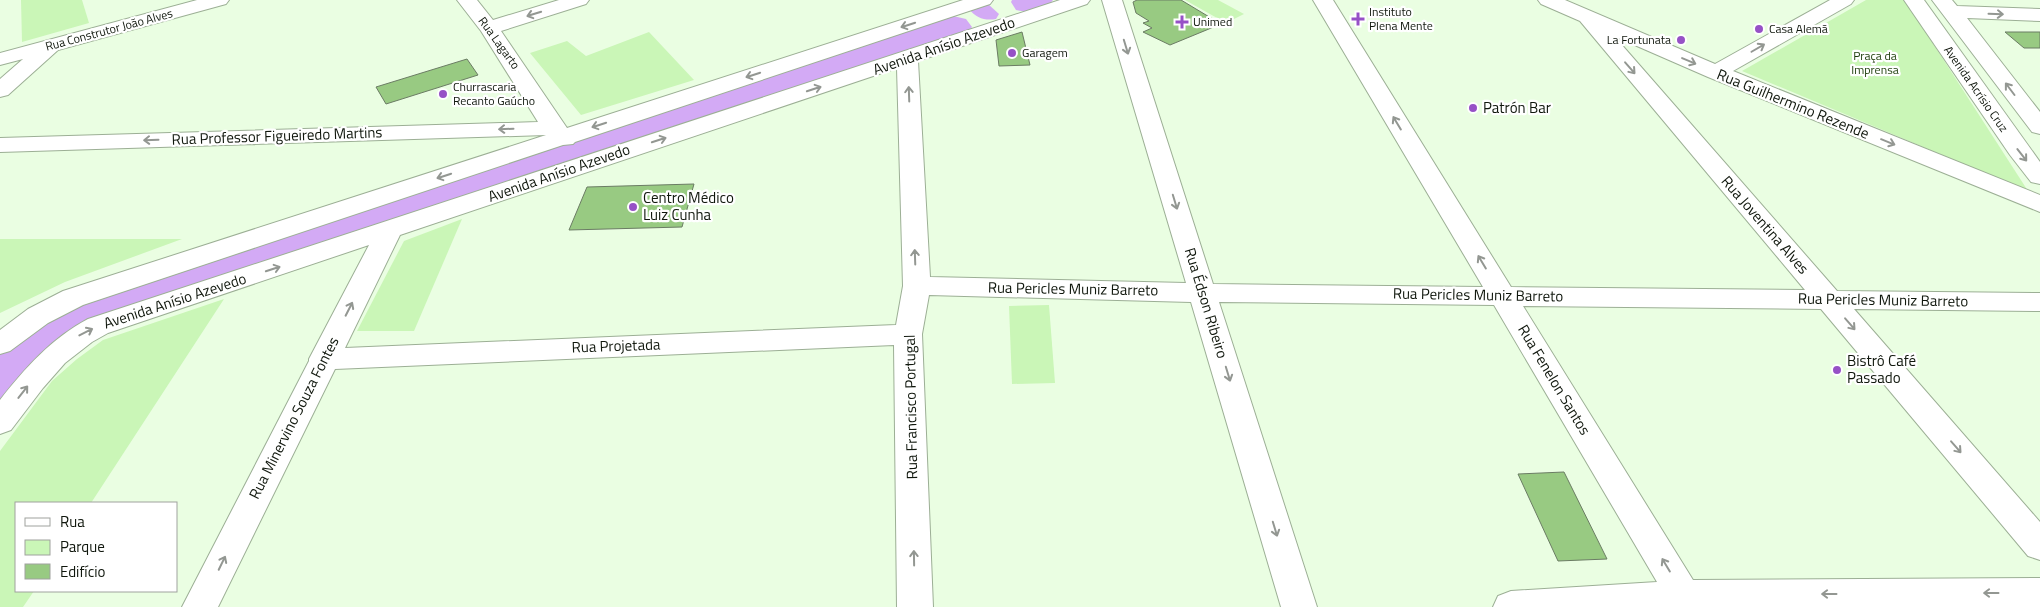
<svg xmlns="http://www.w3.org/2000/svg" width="2040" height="607" font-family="'Titillium Web',sans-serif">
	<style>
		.green { fill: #caf6b7 }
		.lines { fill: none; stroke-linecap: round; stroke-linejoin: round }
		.canal { fill: #d3aaf5; fill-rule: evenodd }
		.river { fill: #d3aaf5; fill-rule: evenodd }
		.building { fill: #98ca82; stroke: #6b7c64 }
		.minor-casing { stroke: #9caf95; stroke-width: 2 }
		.minor { fill: #fff; fill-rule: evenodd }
		.oneway { stroke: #939792 }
		.poi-dot { fill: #9651c6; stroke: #fff; stroke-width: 2 }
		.labels { text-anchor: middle; stroke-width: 4.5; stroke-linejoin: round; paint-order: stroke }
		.far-poi-label { font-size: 12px; fill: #10170d; stroke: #fff; text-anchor: start }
		.far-street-label { font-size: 12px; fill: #10170d; stroke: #fff }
		.far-park-label { font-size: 12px; fill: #1a3a07; stroke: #fff }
		.street-label { font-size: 15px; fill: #10170d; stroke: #fff }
		.poi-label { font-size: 15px; fill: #10170d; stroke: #fff; text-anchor: start }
	</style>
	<rect width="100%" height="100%" fill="#eafee2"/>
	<g class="green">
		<polygon points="21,0 82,0 89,23 22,42"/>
		<polygon points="1185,0 1218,0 1244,14 1226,23"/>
		<polygon points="1866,0 1905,0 2028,191 1742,71"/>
		<polygon points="649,32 694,80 581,115 530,53 567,41 586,56"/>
		<polygon points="462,219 414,331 357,331 404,241"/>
		<polygon points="0,239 182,239 65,282 0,313"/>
		<polygon points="224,299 91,503 16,503 16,591 34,591 23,607 0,607 0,451 52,381 77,359 103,340"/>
		<polygon points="1049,305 1055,383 1012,384 1009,306"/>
	</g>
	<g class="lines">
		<path class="canal" d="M980 3 988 4 999 14 996 19C985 21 976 18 969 9L972 4Z"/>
		<g class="river">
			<path d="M1012 0H1053C1044 13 1031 13 1016 10L1011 2Z"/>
			<polygon points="953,16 966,19 972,27 966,35 93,330 57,352 19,397 0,403 0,347 19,326 57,304"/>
		</g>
	</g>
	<g class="building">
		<polygon points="1137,0 1181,0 1221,24 1170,45 1143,32 1152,28 1143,23 1149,21 1136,13 1133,2"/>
		<polygon points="1022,32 1030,65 999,66 996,40"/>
		<polygon points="2005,32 2040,32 2040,48 2024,48"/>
		<polygon points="467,59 478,75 386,104 376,87"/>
		<polygon points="694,184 682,227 569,230 587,187"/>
		<polygon points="1564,472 1607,559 1558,561 1518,474"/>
	</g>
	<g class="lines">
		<defs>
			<g id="minor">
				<polygon points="197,0 229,0 226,4 58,50 8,95 0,97 0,79 23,59 0,65 0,53"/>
				<polygon points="457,0 477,0 493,20 559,0 589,0 586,4 501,31 567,128 963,0 993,0 990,4 575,142 573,144 563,145 83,305 48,323 10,351 0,354 0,330 28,309 63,291 546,135 0,152 0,138 538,122 481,31"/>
				<path d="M1060 0H1090L1087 4 918 61 930 277 1186 283 1102 0H1122L1213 284 1483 287 1313 0H1333L1511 287 1805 290 1580 21 1541 4 1538 0H1565L1715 64 1830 0H1854L1851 4 1733 71 2040 195V212L1708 77 1614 36 1837 291 2040 293V311L1854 309 2040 522V560L2028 556 1821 309 1523 306 1693 580 2040 578V607H1493L1498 596 1511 591 1657 582 1494 305 1219 302 1317 607H1281L1191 302 929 295 922 334 933 607H897L894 345 335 369 218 607H182L309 361V359L369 245 108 333 92 342 65 363 43 388 11 430 0 434V400C26 367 51 339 88 319ZM897 68 903 286 896 325 345 348 400 235Z"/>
				<polygon points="1904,0 1924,0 2040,162 2040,184 2031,182 2010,155"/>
				<polygon points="1932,0 1952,0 1957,6 2040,9 2040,21 1967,18 2040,112 2040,134 2032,132"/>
			</g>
		</defs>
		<use href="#minor" class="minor-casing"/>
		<use href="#minor" class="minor"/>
	</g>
	<defs><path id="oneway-shaft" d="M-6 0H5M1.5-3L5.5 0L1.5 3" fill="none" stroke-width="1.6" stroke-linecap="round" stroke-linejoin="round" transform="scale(1.25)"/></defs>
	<g class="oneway">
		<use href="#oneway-shaft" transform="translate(534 14) rotate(163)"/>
		<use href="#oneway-shaft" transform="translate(1996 14) rotate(2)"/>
		<use href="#oneway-shaft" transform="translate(908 25) rotate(162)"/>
		<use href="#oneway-shaft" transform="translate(1126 47) rotate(73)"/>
		<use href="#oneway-shaft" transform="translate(1758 48) rotate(-30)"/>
		<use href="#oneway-shaft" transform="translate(1689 61) rotate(23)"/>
		<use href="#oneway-shaft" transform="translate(1630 68) rotate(49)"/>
		<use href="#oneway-shaft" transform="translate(753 75) rotate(162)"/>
		<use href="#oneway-shaft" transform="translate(814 89) rotate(-18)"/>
		<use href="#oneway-shaft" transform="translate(2010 89) rotate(-127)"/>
		<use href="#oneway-shaft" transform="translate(909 94) rotate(-92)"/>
		<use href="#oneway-shaft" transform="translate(1397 123) rotate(-121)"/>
		<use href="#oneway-shaft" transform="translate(599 125) rotate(162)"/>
		<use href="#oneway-shaft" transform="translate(506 129) rotate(178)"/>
		<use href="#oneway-shaft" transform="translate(151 140) rotate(178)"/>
		<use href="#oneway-shaft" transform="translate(659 140) rotate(-18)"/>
		<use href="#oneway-shaft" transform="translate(1888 142) rotate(22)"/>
		<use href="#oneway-shaft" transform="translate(2022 155) rotate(52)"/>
		<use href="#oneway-shaft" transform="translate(444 176) rotate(162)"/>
		<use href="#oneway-shaft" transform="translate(1175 202) rotate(73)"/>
		<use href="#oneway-shaft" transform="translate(915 257) rotate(-92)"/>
		<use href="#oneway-shaft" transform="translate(1482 262) rotate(-121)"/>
		<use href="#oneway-shaft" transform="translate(273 269) rotate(-18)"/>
		<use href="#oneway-shaft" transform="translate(349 309) rotate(-63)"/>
		<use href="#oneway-shaft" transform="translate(1850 324) rotate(49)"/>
		<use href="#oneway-shaft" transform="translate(86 332) rotate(-27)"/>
		<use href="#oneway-shaft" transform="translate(1228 374) rotate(73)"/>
		<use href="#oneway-shaft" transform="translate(23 392) rotate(-52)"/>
		<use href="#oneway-shaft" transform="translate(1956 447) rotate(49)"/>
		<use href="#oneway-shaft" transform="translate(1275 529) rotate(73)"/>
		<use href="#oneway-shaft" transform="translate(914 558) rotate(-91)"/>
		<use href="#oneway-shaft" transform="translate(222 563) rotate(-64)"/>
		<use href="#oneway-shaft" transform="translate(1666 565) rotate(-121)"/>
		<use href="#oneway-shaft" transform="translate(1991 593) rotate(180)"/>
		<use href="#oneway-shaft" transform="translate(1829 594) rotate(180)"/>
	</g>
	<g class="poi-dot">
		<path d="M1355.5 11.5h5v5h5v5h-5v5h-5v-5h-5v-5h5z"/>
		<path d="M1179.5 14.5h5v5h5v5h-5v5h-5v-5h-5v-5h5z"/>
		<circle cx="1759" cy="29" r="5"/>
		<circle cx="1681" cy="40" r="5"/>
		<circle cx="1012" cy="53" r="5"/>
		<circle cx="443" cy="94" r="5"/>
		<circle cx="1473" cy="108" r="5"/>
		<circle cx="633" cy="207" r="5"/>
		<circle cx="1837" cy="370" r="5"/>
	</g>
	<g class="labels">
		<g class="far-poi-label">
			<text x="1369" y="16">Instituto<tspan x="1369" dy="14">Plena Mente</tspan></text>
			<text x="1193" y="26">Unimed</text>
			<text x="1769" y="33">Casa Alemã</text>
			<text x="1671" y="44" text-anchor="end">La Fortunata</text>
			<text x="1022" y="57">Garagem</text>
			<text x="453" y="91">Churrascaria<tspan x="453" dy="14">Recanto Gaúcho</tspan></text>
		</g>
		<g class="far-street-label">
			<text transform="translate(109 30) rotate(-15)" y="4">Rua Construtor João Alves</text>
			<text transform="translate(499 43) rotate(54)" y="4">Rua Lagarto</text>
			<text transform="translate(1976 89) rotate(55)" y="4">Avenida Acrísio Cruz</text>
		</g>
		<g class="far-park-label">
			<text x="1875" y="60">Praça da<tspan x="1875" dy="14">Imprensa</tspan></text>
		</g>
		<g class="street-label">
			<text transform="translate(944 46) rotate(-19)" y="5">Avenida Anísio Azevedo</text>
			<text transform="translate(1793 104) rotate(22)" y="5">Rua Guilhermino Rezende</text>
			<text transform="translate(277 136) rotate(-2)" y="5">Rua Professor Figueiredo Martins</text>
			<text transform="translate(559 173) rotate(-19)" y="5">Avenida Anísio Azevedo</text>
			<text transform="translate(1765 225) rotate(49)" y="5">Rua Joventina Alves</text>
			<text transform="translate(1073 289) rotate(1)" y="5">Rua Pericles Muniz Barreto</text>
			<text transform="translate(1478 295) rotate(1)" y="5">Rua Pericles Muniz Barreto</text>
			<text transform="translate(1883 300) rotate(1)" y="5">Rua Pericles Muniz Barreto</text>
			<text transform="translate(175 301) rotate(-18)" y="5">Avenida Anísio Azevedo</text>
			<text transform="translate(1206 303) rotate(73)" y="5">Rua Édson Ribeiro</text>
			<text transform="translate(616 346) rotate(-2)" y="5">Rua Projetada</text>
			<text transform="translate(1554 380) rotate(59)" y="5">Rua Fenelon Santos</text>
			<text transform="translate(911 407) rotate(-91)" y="5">Rua Francisco Portugal</text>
			<text transform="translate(294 418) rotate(-63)" y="5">Rua Minervino Souza Fontes</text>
		</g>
		<g class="poi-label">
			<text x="1483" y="113">Patrón Bar</text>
			<text x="643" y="203">Centro Médico<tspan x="643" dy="17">Luiz Cunha</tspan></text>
			<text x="1847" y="366">Bistrô Café<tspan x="1847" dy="17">Passado</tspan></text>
		</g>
	</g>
	<rect x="15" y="502" width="162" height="90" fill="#ffffff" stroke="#9fa29e"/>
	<rect x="25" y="518" width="25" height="8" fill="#ffffff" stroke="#9fa29e"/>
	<text x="60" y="527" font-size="15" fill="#10170d">Rua</text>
	<rect x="25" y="540" width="25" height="15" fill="#caf6b7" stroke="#9fa29e"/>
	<text x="60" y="552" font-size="15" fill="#10170d">Parque</text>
	<rect x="25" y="564" width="25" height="15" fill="#98ca82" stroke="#9fa29e"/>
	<text x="60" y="577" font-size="15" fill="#10170d">Edifício</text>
</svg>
